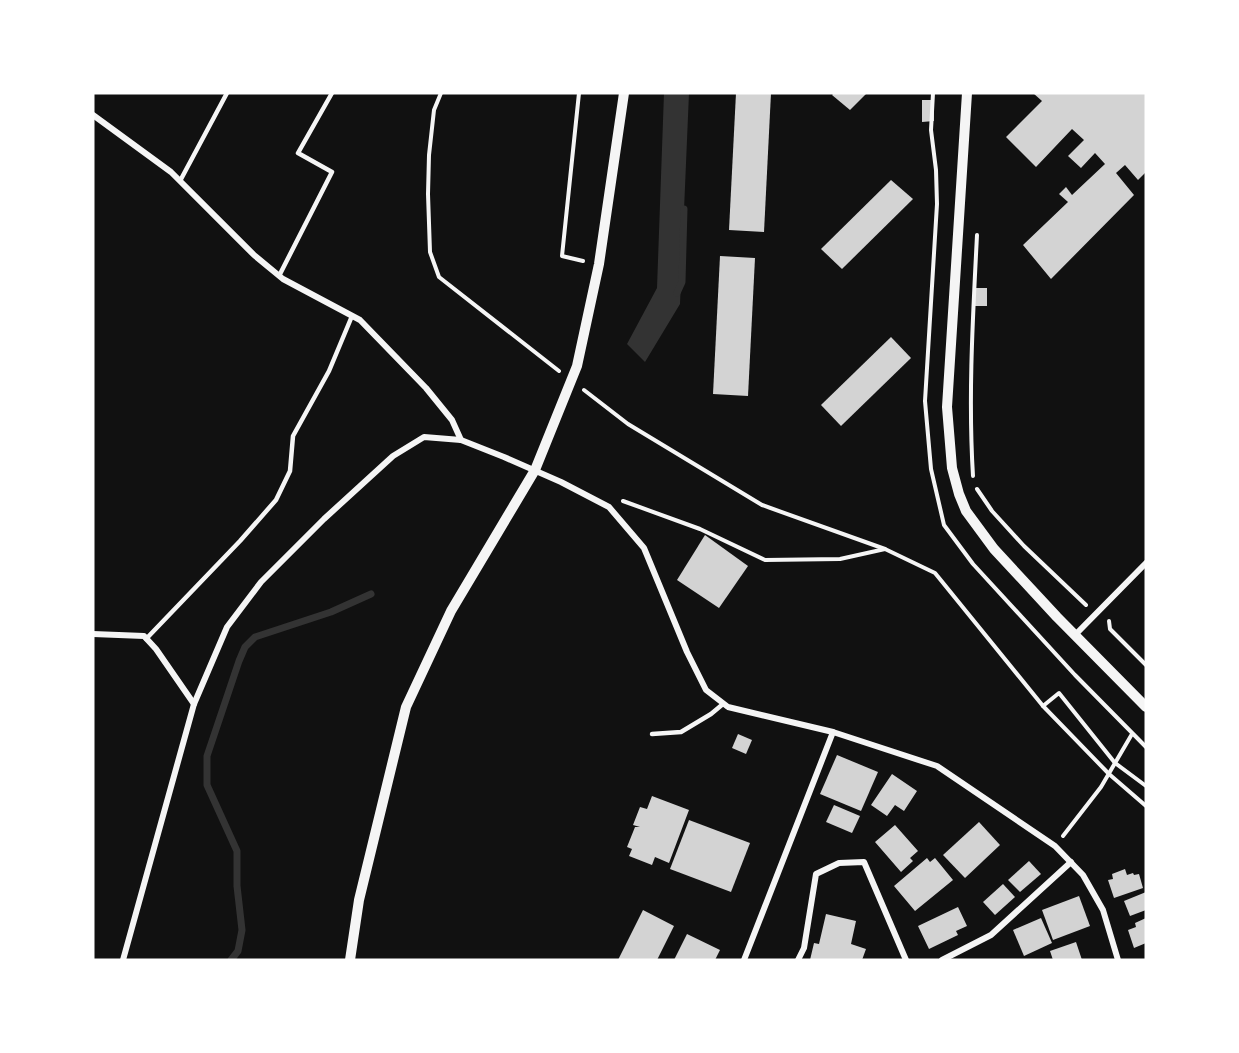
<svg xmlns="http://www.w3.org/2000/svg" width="1239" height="1053" font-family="Barlow,sans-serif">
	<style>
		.water { fill: #333 }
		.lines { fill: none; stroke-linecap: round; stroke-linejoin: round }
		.stream { stroke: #333; stroke-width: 7 }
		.building { fill: #d3d3d3 }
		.path { stroke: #f5f5f5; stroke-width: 4 }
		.service { stroke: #f5f5f5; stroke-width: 4.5 }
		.minor { stroke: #f5f5f5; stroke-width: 6 }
		.tertiary { stroke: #f5f5f5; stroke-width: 10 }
	</style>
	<rect width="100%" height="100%" fill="#111"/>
	<polygon class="water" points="664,93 689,93 680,304 645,362 627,344 657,288"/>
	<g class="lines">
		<g class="stream">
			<polyline points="677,293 682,282 684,209"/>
			<polyline points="231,960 238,951 242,930 237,886 237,851 207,785 207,756 239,661 245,647 255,637 331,612 371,594"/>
		</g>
	</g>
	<g class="building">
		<polygon points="736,93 771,93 764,232 729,230"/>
		<polygon points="834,93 867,93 850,110 832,95"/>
		<polygon points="1033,93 1146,93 1146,172 1138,180 1125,165 1116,173 1134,195 1051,279 1023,245 1068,202 1059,194 1066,187 1072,195 1105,164 1095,153 1081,168 1068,156 1084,140 1072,129 1036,167 1006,137 1042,101"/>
		<polygon points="922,100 934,100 934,121 922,122"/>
		<polygon points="891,180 913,199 842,269 821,249"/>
		<polygon points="720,256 755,258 748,396 713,394"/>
		<polygon points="973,288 987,288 987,306 974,306"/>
		<polygon points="891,337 911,358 841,426 821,405"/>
		<polygon points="705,535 748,566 719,608 677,580"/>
		<polygon points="738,734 752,740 746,754 732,748"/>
		<polygon points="837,755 878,772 861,811 820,794"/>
		<polygon points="892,774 917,791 904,811 895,805 887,816 871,805"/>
		<polygon points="652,796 689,810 669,863 655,857 652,865 629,856 632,849 627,847 635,827 640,827 633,825 640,807 647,809"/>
		<polygon points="834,805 860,816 852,833 826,822"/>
		<polygon points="689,820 750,843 731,892 670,869"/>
		<polygon points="979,822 1000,845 965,878 943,855"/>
		<polygon points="895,825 918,851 910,858 913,861 901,872 875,842"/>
		<polygon points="927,858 930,862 935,858 953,880 915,911 894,886"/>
		<polygon points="1029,861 1041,874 1020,892 1008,880"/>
		<polygon points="1125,869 1127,875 1133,873 1134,875 1139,874 1143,888 1114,898 1108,880 1113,879 1112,874"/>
		<polygon points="1003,884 1015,897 995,915 983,902"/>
		<polygon points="1146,892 1146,910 1130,916 1124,901"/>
		<polygon points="1079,896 1090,926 1053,940 1042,910"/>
		<polygon points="958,907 967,926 956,931 958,935 929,949 918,926"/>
		<polygon points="643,910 674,926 657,960 618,960"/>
		<polygon points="826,914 856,921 851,944 866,949 862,960 810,960 814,943 819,944"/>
		<polygon points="1041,918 1052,943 1024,956 1013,930"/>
		<polygon points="1146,918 1146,943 1134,948 1128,930 1136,927 1135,923"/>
		<polygon points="687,934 720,950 715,960 674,960"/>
		<polygon points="1076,942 1082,960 1053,960 1050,951"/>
	</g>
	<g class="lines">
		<g class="path">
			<polyline points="441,93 434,110 429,155 428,194 430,252 439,277 559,371"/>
			<polyline points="579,93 562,256 583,261"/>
			<polyline points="933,93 931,130 936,170 937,204 925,401 931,469 944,525 973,564 1075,675 1146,747"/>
			<polyline points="584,390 628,424 762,505 885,549 935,573 1043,706 1109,774 1146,806"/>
			<path d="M973 476C968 396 973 315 977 235"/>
			<polyline points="977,489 992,511 1024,546 1086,605"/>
			<polyline points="623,501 700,529 765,560 840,559 885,549"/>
			<polyline points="1109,621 1110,629 1146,665"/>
			<polyline points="1043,706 1059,693 1115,763 1146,786"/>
			<polyline points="1063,836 1101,787 1132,734"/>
		</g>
		<g class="service">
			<polyline points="180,181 227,93"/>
			<polyline points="279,276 332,172 298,153 332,93"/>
			<polyline points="146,639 240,541 276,500 290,471 293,436 329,371 352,316"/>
			<polyline points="652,734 681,732 711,714 723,704"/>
		</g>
		<g class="minor">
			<polyline points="93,115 171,172 254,255 283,279 360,320 426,388 452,420 461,440"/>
			<polyline points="93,634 144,636 156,649 194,704"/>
			<polyline points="1075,635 1146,563"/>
			<polyline points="123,960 194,704 227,627 261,582 324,519 393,456 424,437 461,440 504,457 561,482 609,507 644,548 687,652 706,690 728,707 833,732 937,766 1055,846 1083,875 1103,910 1118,960"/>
			<polyline points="744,960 833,732"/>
			<polyline points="798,960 804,948 816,874 839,863 864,862 906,960"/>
			<polyline points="942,960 991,935 1071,862"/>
		</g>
		<g class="tertiary">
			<polyline points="967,93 947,407 952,468 959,494 966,511 994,549 1057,617 1146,707"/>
			<polyline points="350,960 359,900 406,707 451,611 535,470 577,366 599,264 624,93"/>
		</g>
	</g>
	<rect width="1239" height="1053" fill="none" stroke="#ffffff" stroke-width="189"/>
</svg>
